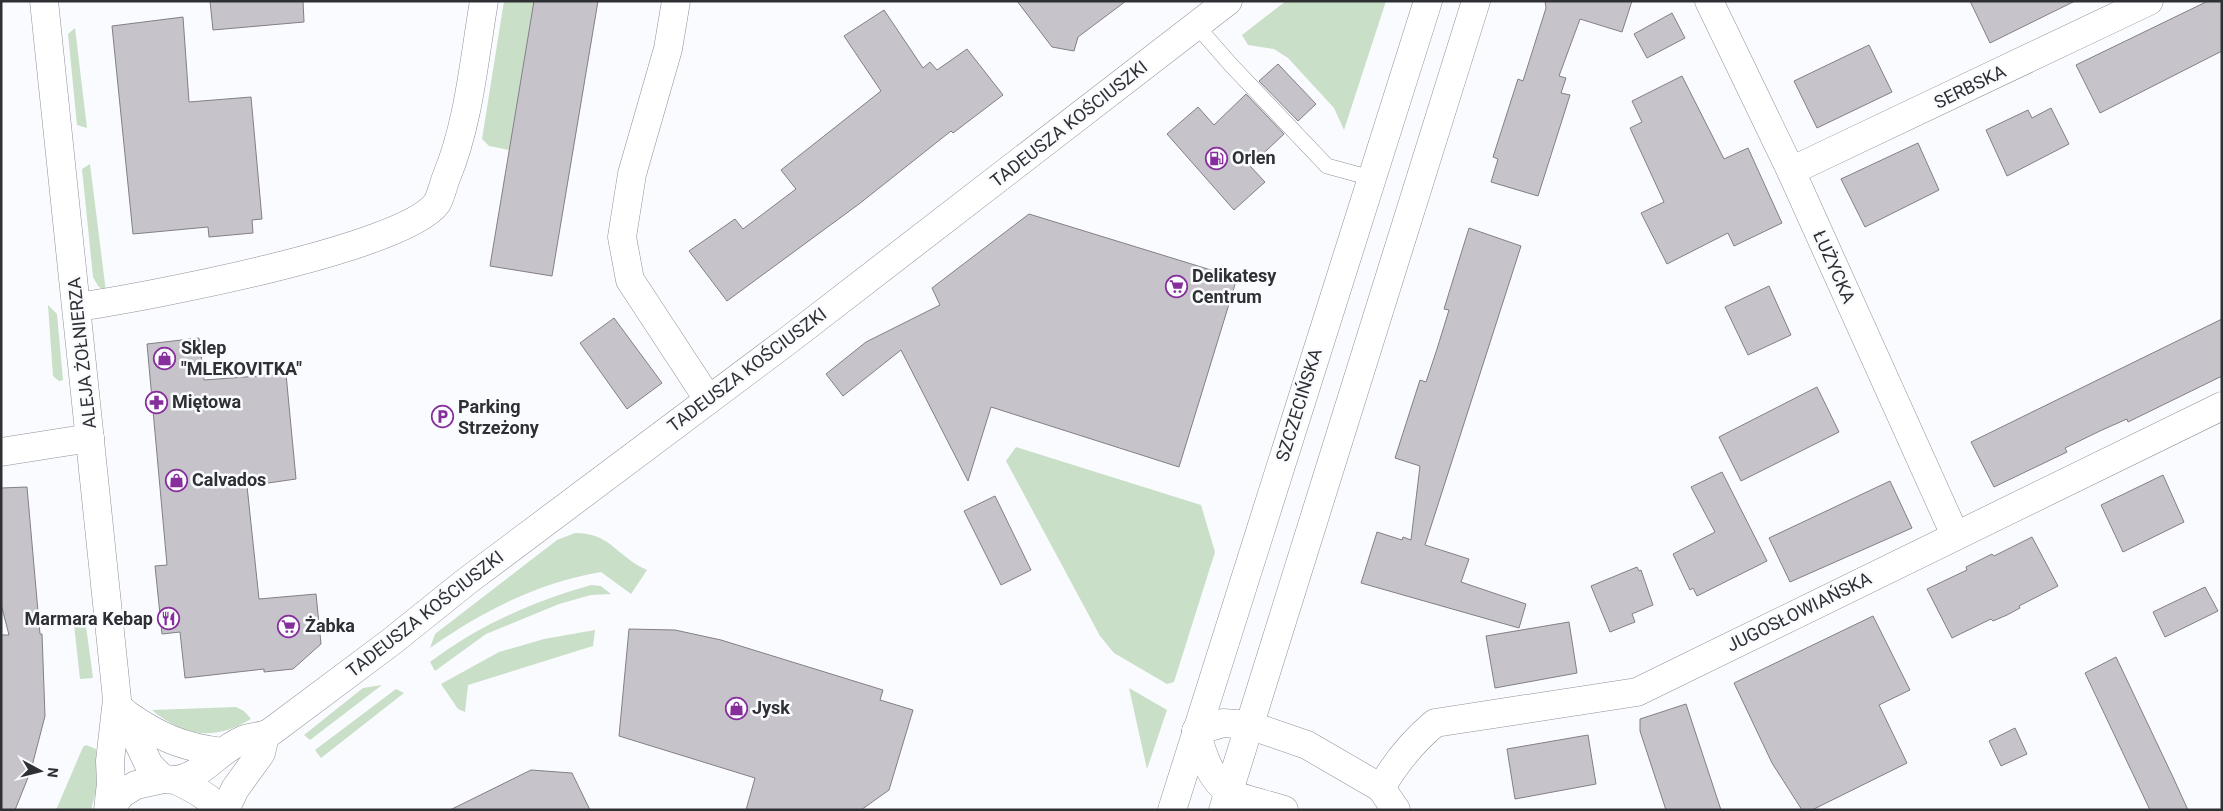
<svg xmlns="http://www.w3.org/2000/svg" width="2223" height="811" font-family="Roboto,sans-serif">
	<style>
		.green { fill: #c9dfc8 }
		.building { fill: #c7c3cb; stroke: #827f86 }
		.lines { fill: none; stroke-linecap: round; stroke-linejoin: round }
		.lane-casing { stroke: #8e9198; stroke-width: 16 }
		.street-casing { stroke: #8e9198; stroke-width: 29 }
		.secondary-casing { stroke: #8e9198; stroke-width: 29 }
		.lane { stroke: #fff; stroke-width: 15 }
		.street { stroke: #fff; stroke-width: 28 }
		.secondary { stroke: #fff; stroke-width: 28 }
		.labels { text-anchor: middle; stroke-width: 5; stroke-linejoin: round; paint-order: stroke }
		.street-label { font-size: 18px; fill: #2f3033; stroke: #fafbfe }
		.poi-label { font-size: 18px; font-weight: bold; fill: #2f3033; stroke: #fafbfe; text-anchor: start }
	</style>
	<rect width="100%" height="100%" fill="#fafbfe"/>
	<g class="green">
		<polygon points="504,1 534,1 509,150 489,146 482,139"/>
		<polygon points="1286,1 1386,1 1344,130 1334,108 1288,58 1274,49 1248,45 1242,35"/>
		<polygon points="75,28 87,128 77,125 68,34"/>
		<polygon points="90,164 106,292 98,286 93,277 82,169"/>
		<polygon points="48,305 57,314 63,380 59,381 53,376"/>
		<polygon points="1016,447 1201,505 1215,552 1174,682 1167,684 1114,653 1100,636 1006,461"/>
		<path d="M575 533C611 533 616 556 647 570L631 594 601 572C540 582 480 612 430 648L435 634 557 540Z"/>
		<path d="M591 585 601 586 611 594 591 595 559 604 486 634 435 671 430 662C479 625 532 602 591 585Z"/>
		<polygon points="73,616 86,626 93,678 80,679"/>
		<polygon points="595,630 593,646 468,685 465,712 458,709 441,684 499,652 544,639"/>
		<polygon points="382,685 310,740 304,735 363,688"/>
		<polygon points="1129,688 1167,710 1147,769"/>
		<polygon points="396,689 404,693 321,758 315,750"/>
		<path d="M236 707 244 711 251 719C215 741 184 737 152 710Z"/>
		<polygon points="86,745 96,749 97,787 91,810 56,810 83,747"/>
	</g>
	<g class="building">
		<polygon points="210,1 303,1 304,22 213,30"/>
		<polygon points="534,1 598,1 552,276 490,266"/>
		<polygon points="1017,1 1126,1 1078,37 1074,51 1052,47"/>
		<polygon points="1545,1 1632,1 1622,32 1580,19 1559,76 1566,78 1561,93 1570,95 1538,196 1491,182 1498,159 1493,157 1518,79 1523,81 1546,8"/>
		<polygon points="1970,1 2075,1 1990,43"/>
		<polygon points="2208,1 2222,1 2222,51 2100,113 2076,65"/>
		<polygon points="884,10 923,68 930,62 937,70 967,49 1003,95 953,133 951,131 859,204 727,301 689,251 735,219 743,229 796,189 781,170 881,91 844,36"/>
		<polygon points="1672,13 1685,38 1647,58 1634,34"/>
		<polygon points="183,17 189,102 251,97 262,219 252,220 253,233 209,237 208,227 133,234 112,26"/>
		<polygon points="1869,45 1892,92 1817,128 1794,81"/>
		<polygon points="1278,64 1316,104 1298,121 1259,81"/>
		<polygon points="1682,76 1724,159 1748,148 1782,223 1734,246 1728,233 1667,264 1641,213 1664,202 1630,128 1642,122 1632,101"/>
		<polygon points="1246,94 1284,134 1250,166 1265,182 1234,210 1167,134 1198,107 1214,125"/>
		<polygon points="2051,108 2069,144 2007,176 1986,130 2028,110 2032,118"/>
		<polygon points="1918,143 1939,190 1865,227 1841,179"/>
		<polygon points="1029,214 1237,278 1179,467 991,407 968,481 901,350 843,396 826,374 866,342 940,305 932,288"/>
		<polygon points="1469,228 1521,246 1425,545 1469,559 1461,582 1526,604 1519,628 1361,583 1377,532 1402,540 1403,537 1411,540 1420,466 1395,458 1420,380 1426,382 1437,349 1449,310 1444,309"/>
		<polygon points="1769,286 1791,335 1748,355 1725,307"/>
		<polygon points="614,318 662,383 627,409 580,343"/>
		<polygon points="2222,319 2222,376 2128,422 2127,419 2102,430 2065,448 2067,452 1994,487 1971,442"/>
		<polygon points="199,338 204,380 286,374 296,479 247,486 259,599 316,594 321,644 293,669 264,672 264,669 185,678 180,632 162,634 155,566 167,565 147,344"/>
		<polygon points="1817,387 1839,432 1741,481 1719,437"/>
		<polygon points="1722,472 1767,561 1697,596 1693,588 1690,590 1673,554 1715,532 1691,487"/>
		<polygon points="2163,475 2184,522 2123,552 2101,505"/>
		<polygon points="1890,481 1912,528 1790,582 1769,538"/>
		<polygon points="27,487 40,634 42,634 45,716 31,770 15,810 1,810 1,635 9,635 1,604 1,488"/>
		<polygon points="995,496 1031,570 1001,585 964,511"/>
		<polygon points="2032,537 2058,586 2019,606 2020,608 2007,615 1993,621 1991,619 1952,638 1927,589 1967,570 1966,567 1992,554 1994,556"/>
		<polygon points="1637,567 1639,571 1641,570 1653,605 1632,614 1635,622 1610,632 1591,586"/>
		<polygon points="2205,587 2218,611 2165,637 2153,612"/>
		<polygon points="1873,616 1910,690 1879,705 1907,763 1812,810 1802,810 1772,763 1734,683"/>
		<polygon points="1569,622 1577,673 1495,688 1486,636"/>
		<polygon points="629,629 675,630 721,640 883,690 880,700 913,710 889,790 861,810 746,810 755,778 619,736"/>
		<polygon points="2116,657 2172,775 2188,810 2150,810 2085,673"/>
		<polygon points="1686,704 1721,810 1666,810 1640,731 1640,719"/>
		<polygon points="2015,728 2027,754 2001,766 1989,741"/>
		<polygon points="1588,735 1596,784 1515,799 1507,749"/>
		<polygon points="531,770 572,773 590,810 450,810"/>
	</g>
	<g class="lines">
		<defs>
			<polyline id="lane" points="1196,25 1231,65 1327,166 1371,178"/>
			<g id="street">
				<polyline points="676,1 668,49 632,174 622,237 630,280 708,399"/>
				<polyline points="1709,1 1791,171 1955,535"/>
				<polyline points="1791,171 2149,1"/>
				<path d="M77 307C140 298 405 249 437 203 441 196 443 186 446 178 469 123 474 60 484 1"/>
				<polyline points="1,452 90,438"/>
				<path d="M1381 788C1396 762 1412 742 1435 723L1637 692 2222 406"/>
			</g>
			<g id="secondary">
				<polyline points="44,1 117,699 110,761 111,783 108,810"/>
				<polyline points="124,712 149,765 163,779"/>
				<path d="M126 714C159 737 182 747 222 752"/>
				<polyline points="1196,731 1223,723 1249,725 1307,745 1381,788 1396,810"/>
				<path d="M1196 731C1202 752 1209 778 1229 792 1239 799 1270 805 1284 810"/>
				<path d="M176 780C203 776 218 750 243 740 253 735 263 738 272 731L391 642 467 581 786 342 1228 1"/>
				<polyline points="110,810 121,794 136,785 163,779 176,780 197,791 209,799 217,810"/>
				<polyline points="225,810 235,789 261,753 265,736"/>
				<polyline points="1172,810 1428,1"/>
				<polyline points="1223,810 1476,1"/>
			</g>
		</defs>
		<use href="#lane" class="lane-casing"/>
		<use href="#street" class="street-casing"/>
		<use href="#secondary" class="secondary-casing"/>
		<use href="#lane" class="lane"/>
		<use href="#street" class="street"/>
		<use href="#secondary" class="secondary"/>
	</g>
	<defs>
		<symbol id="fuel-ring" viewBox="-11 -11 22 22"><circle r="9.5" fill="#fafbfe" stroke="#862f9c" stroke-width="1.5"/><path d="M-5.5-6h7V0h2V4h1.3V-2.5L3-4.5l.8-.8L6-3V5H2.5V1h-1V6h-7ZM-4.2-4.7v3.2H.2V-4.7Z" fill="#862f9c"/></symbol>
		<symbol id="supermarket-ring" viewBox="-11 -11 22 22"><circle r="9.5" fill="#fafbfe" stroke="#862f9c" stroke-width="1.5"/><path d="M-6-5.5h2.5l.6 2H6L4.5 2H-2.5L-4.4-4H-6ZM-1.5 3.2a1.3 1.3 0 1 0 .1 0ZM3 3.2a1.3 1.3 0 1 0 .1 0Z" fill="#862f9c"/></symbol>
		<symbol id="shop-ring" viewBox="-11 -11 22 22"><circle r="9.5" fill="#fafbfe" stroke="#862f9c" stroke-width="1.5"/><path d="M-5-2.5h2.3a2.7 3.5 0 0 1 5.4 0H5L5.5 6h-11ZM-1.5-2.5h3a1.5 2.3 0 0 0-3 0Z" fill="#862f9c"/></symbol>
		<symbol id="pharmacy-ring" viewBox="-11 -11 22 22"><circle r="9.5" fill="#fafbfe" stroke="#862f9c" stroke-width="1.5"/><path d="M-2-6h4v4h4v4h-4v4h-4v-4h-4v-4h4Z" fill="#862f9c"/></symbol>
		<symbol id="parking-ring" viewBox="-11 -11 22 22"><circle r="9.5" fill="#fafbfe" stroke="#862f9c" stroke-width="1.5"/><path d="M-3.5-5.5H1a3.5 3.5 0 0 1 0 7H-1V5.5H-3.5ZM-1-3.4V-.6H.8a1.4 1.4 0 0 0 0-2.8Z" fill="#862f9c"/></symbol>
		<symbol id="restaurant-ring" viewBox="-11 -11 22 22"><circle r="9.5" fill="#fafbfe" stroke="#862f9c" stroke-width="1.5"/><path d="M-5-6h1v4h1v-4h1v4h1v-4h1v5L-1.5 .5V6h-2V.5L-5-1ZM5-6V6H3V1.5H1.5Q1.5-4 5-6Z" fill="#862f9c"/></symbol>
	</defs>
	<g fill-rule="evenodd">
		<use href="#fuel-ring" x="1204" y="146" width="25" height="25"/>
		<use href="#supermarket-ring" x="1164" y="274" width="25" height="25"/>
		<use href="#shop-ring" x="152" y="346" width="25" height="25"/>
		<use href="#pharmacy-ring" x="144" y="390" width="25" height="25"/>
		<use href="#parking-ring" x="430" y="404" width="25" height="25"/>
		<use href="#shop-ring" x="164" y="468" width="25" height="25"/>
		<use href="#restaurant-ring" x="156" y="606" width="25" height="25"/>
		<use href="#supermarket-ring" x="276" y="614" width="25" height="25"/>
		<use href="#shop-ring" x="724" y="696" width="25" height="25"/>
	</g>
	<g class="labels">
		<g class="street-label">
			<text transform="translate(1970 87) rotate(-26)" y="6">SERBSKA</text>
			<text transform="translate(1069 124) rotate(-38)" y="6">TADEUSZA KOŚCIUSZKI</text>
			<text transform="translate(1834 267) rotate(66)" y="6">ŁUŻYCKA</text>
			<text transform="translate(82 353) rotate(-96)" y="6">ALEJA ŻOŁNIERZA</text>
			<text transform="translate(747 370) rotate(-37)" y="6">TADEUSZA KOŚCIUSZKI</text>
			<text transform="translate(1299 405) rotate(-73)" y="6">SZCZECIŃSKA</text>
			<text transform="translate(1799 612) rotate(-26)" y="6">JUGOSŁOWIAŃSKA</text>
			<text transform="translate(425 614) rotate(-38)" y="6">TADEUSZA KOŚCIUSZKI</text>
		</g>
		<g class="poi-label">
			<text x="1232" y="164">Orlen</text>
			<text x="1192" y="282">Delikatesy<tspan x="1192" dy="21">Centrum</tspan></text>
			<text x="181" y="354">Sklep<tspan x="181" dy="21">"MLEKOVITKA"</tspan></text>
			<text x="172" y="408">Miętowa</text>
			<text x="458" y="413">Parking<tspan x="458" dy="21">Strzeżony</tspan></text>
			<text x="192" y="486">Calvados</text>
			<text x="153" y="625" text-anchor="end">Marmara Kebap</text>
			<text x="305" y="632">Żabka</text>
			<text x="752" y="714">Jysk</text>
		</g>
	</g>
	<rect width="2223" height="811" fill="none" stroke="#2f3033" stroke-width="5"/>
	<g transform="translate(40 771) rotate(97)" stroke="#fafbfe" stroke-width="4" paint-order="stroke">
	<path d="M0-4L9 19L0 12L-9 19Z" fill="#2f3033"/>
	<text y="-8" font-size="14" font-weight="bold" text-anchor="middle" fill="#2f3033">N</text>
	</g>
</svg>
